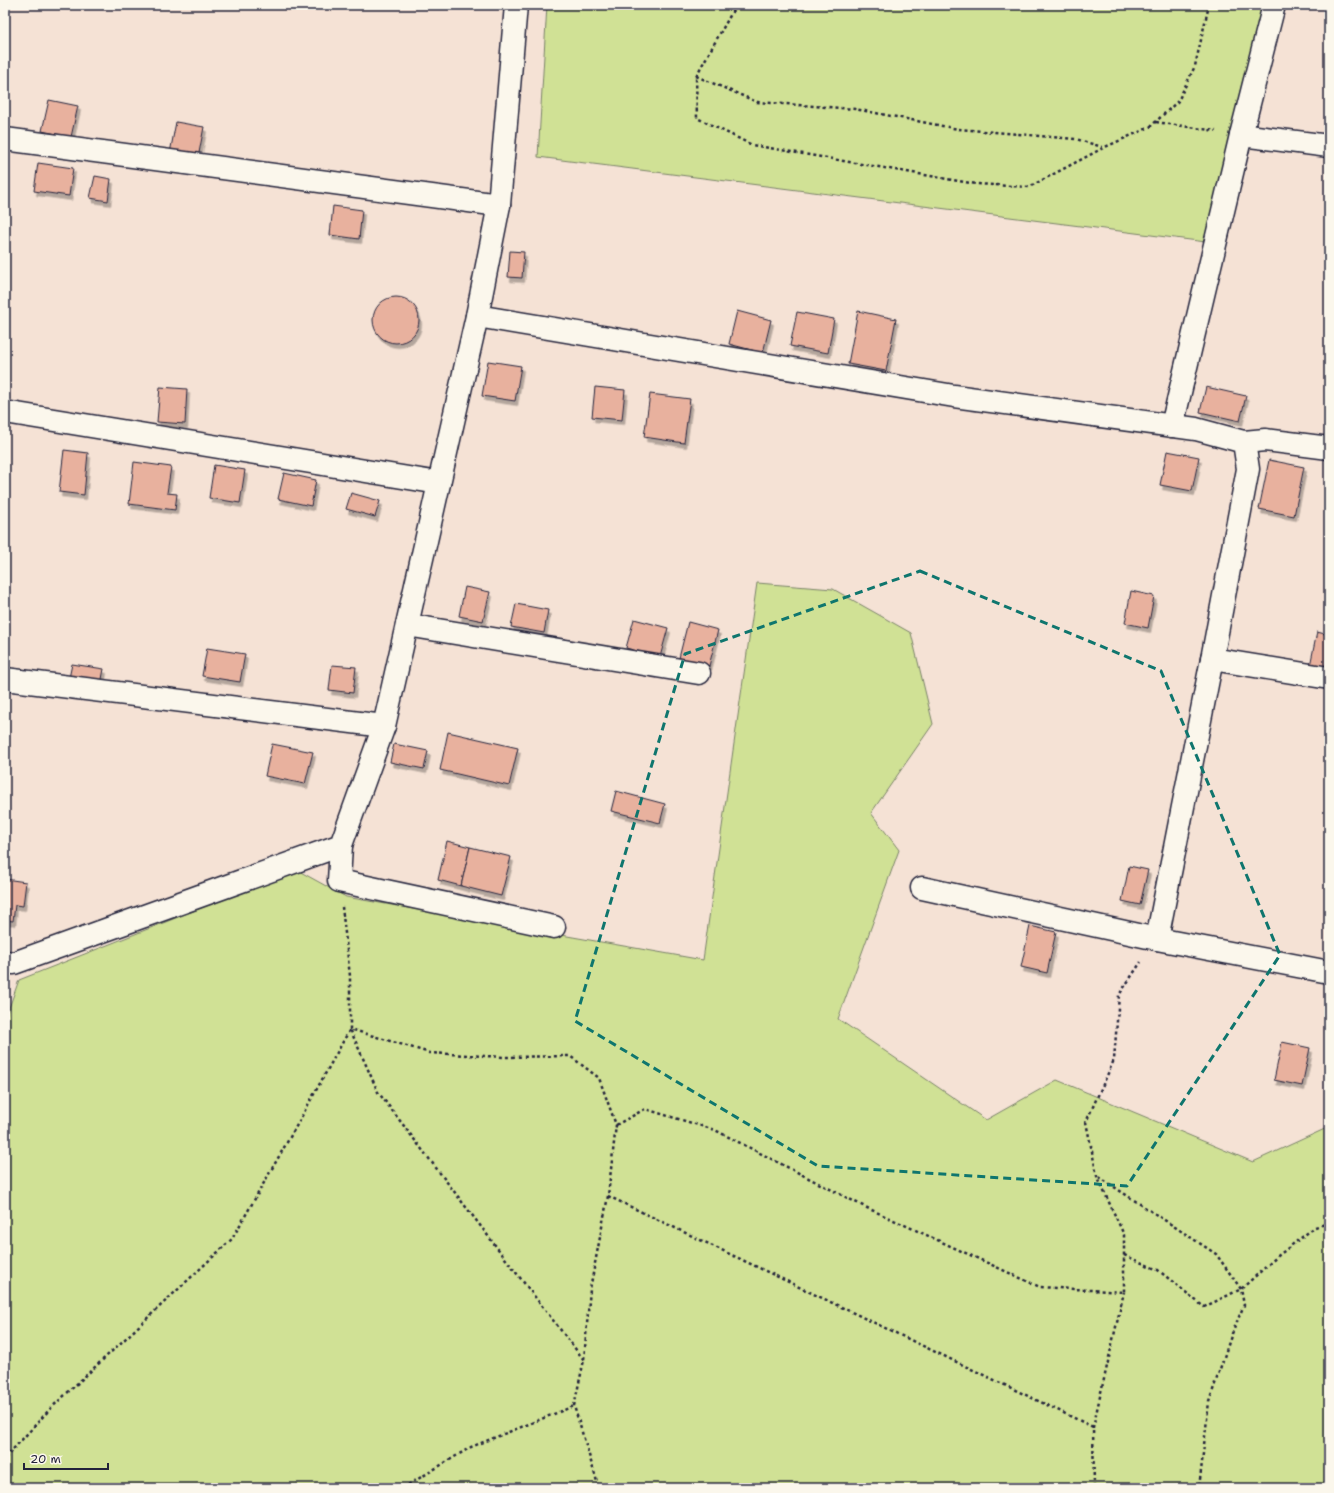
<svg xmlns="http://www.w3.org/2000/svg" width="1334" height="1493" font-family="'Shantell Sans',sans-serif">
	<style>
		.green { fill: #d0e195; stroke: #798268 }
		.building { fill: #e8b19e; stroke: #22223b; filter: url(#shadow) }
		.lines { fill: none; stroke-linecap: round; stroke-linejoin: round }
		.minor-casing { stroke: #22223b; stroke-width: 25 }
		.path { stroke: #22223b; stroke-width: 2.5; stroke-dasharray: 3 3; stroke-linecap: butt }
		.minor { stroke: #fbf7ec; stroke-width: 22 }
		.marked { fill: none; stroke: #0f766e; stroke-width: 3; stroke-dasharray: 8 5; stroke-linejoin: round }
	</style>
	<defs>
		<filter id="shadow"><feDropShadow dx="2.5" dy="4.5" stdDeviation="0" flood-color="#0004"/></filter>
	</defs>
	<rect width="100%" height="100%" fill="#f5e2d5"/>
	<filter id="ink" filterUnits="userSpaceOnUse"><feTurbulence type="fractalNoise" baseFrequency=".025" numOctaves="2"/><feDisplacementMap in="SourceGraphic" scale="8" xChannelSelector="R" yChannelSelector="G"/><feConvolveMatrix kernelMatrix="1 2 1 2 8 2 1 2 1" color-interpolation-filters="sRGB"/></filter>
	<g filter="url(#ink)">
		<g class="green">
			<polygon points="547,5 1267,5 1206,242 538,157"/>
			<polygon points="757,583 833,589 911,633 933,724 871,813 899,850 838,1019 986,1120 1057,1080 1253,1162 1329,1127 1329,1488 5,1488 5,1019 19,980 297,870 346,897 703,960"/>
		</g>
		<g class="building">
			<polygon points="49,100 78,106 71,137 42,131"/>
			<polygon points="176,122 204,127 198,158 170,153"/>
			<polygon points="38,163 73,168 69,196 34,191"/>
			<polygon points="95,176 111,179 108,201 90,198"/>
			<polygon points="333,206 362,210 359,239 330,235"/>
			<polygon points="510,251 524,252 522,278 508,277"/>
			<circle cx="396" cy="320" r="23"/>
			<polygon points="737,311 771,320 763,353 729,344"/>
			<polygon points="858,311 896,319 886,371 848,364"/>
			<polygon points="797,312 834,319 828,353 790,346"/>
			<polygon points="488,361 521,366 515,401 482,396"/>
			<polygon points="160,387 187,389 185,424 157,422"/>
			<polygon points="595,387 625,390 622,420 592,417"/>
			<polygon points="1206,387 1246,396 1240,421 1200,412"/>
			<polygon points="650,394 690,399 684,443 644,437"/>
			<polygon points="64,450 88,453 84,495 59,492"/>
			<polygon points="1167,451 1199,457 1192,491 1160,485"/>
			<polygon points="1269,460 1304,467 1294,516 1259,509"/>
			<polygon points="134,462 171,467 167,493 177,494 175,510 129,504"/>
			<polygon points="214,465 245,470 240,503 209,498"/>
			<polygon points="284,473 316,480 311,506 278,499"/>
			<polygon points="351,493 380,501 375,517 346,509"/>
			<polygon points="465,587 490,592 483,621 459,616"/>
			<polygon points="1131,591 1154,596 1148,628 1125,623"/>
			<polygon points="516,604 548,610 544,633 511,627"/>
			<polygon points="634,619 668,628 660,657 626,648"/>
			<polygon points="688,622 718,630 709,666 679,658"/>
			<polygon points="1317,632 1329,635 1329,670 1310,666"/>
			<polygon points="207,648 245,654 240,682 202,676"/>
			<polygon points="72,664 104,669 100,689 68,683"/>
			<polygon points="332,665 356,667 353,693 329,690"/>
			<polygon points="448,732 518,748 509,786 440,770"/>
			<polygon points="272,744 313,752 305,784 265,776"/>
			<polygon points="394,744 428,751 424,769 390,762"/>
			<polygon points="616,791 665,804 660,823 611,811"/>
			<polygon points="447,841 470,847 461,886 438,880"/>
			<polygon points="470,847 511,857 501,896 461,886"/>
			<polygon points="1129,866 1148,870 1140,905 1122,901"/>
			<polygon points="5,879 26,882 23,906 15,905 13,921 5,920"/>
			<polygon points="1030,926 1056,932 1047,973 1021,967"/>
			<polygon points="1282,1042 1310,1048 1302,1086 1274,1080"/>
		</g>
		<g class="lines">
			<defs>
				<g id="minor">
					<polyline points="1241,135 1329,146"/>
					<polyline points="5,139 499,205"/>
					<polyline points="477,316 954,396 1196,429 1244,442 1248,469 1212,659 1157,939"/>
					<polyline points="5,412 439,483"/>
					<polyline points="1172,426 1241,135 1274,5"/>
					<polyline points="1244,442 1265,440 1329,448"/>
					<polyline points="407,625 699,673"/>
					<polyline points="1212,659 1329,678"/>
					<polyline points="5,679 384,726"/>
					<polyline points="341,845 339,881 554,927"/>
					<polyline points="922,888 1157,939 1329,972"/>
					<polyline points="5,962 14,963 341,845 384,726 477,316 499,205 516,5"/>
				</g>
			</defs>
			<use href="#minor" class="minor-casing"/>
			<g class="path">
				<polyline points="736,5 696,76 697,118 752,145 976,184 1029,187 1103,148 1150,127 1178,101 1195,66 1209,5"/>
				<polyline points="696,76 757,102 855,109 958,129 1076,139 1102,147"/>
				<polyline points="1156,122 1216,131"/>
				<polyline points="342,907 350,976 350,1029 430,1053 504,1057 570,1056 599,1078 616,1125 608,1196 590,1289 584,1360 574,1406 599,1488"/>
				<polyline points="616,1125 645,1109 715,1130 865,1207 1040,1287 1124,1292 1124,1235 1097,1176 1086,1122 1114,1060 1119,995 1141,962"/>
				<polyline points="1099,1177 1216,1254 1241,1289 1244,1305 1231,1336 1209,1402 1199,1488"/>
				<polyline points="608,1196 1093,1427"/>
				<polyline points="1124,1255 1158,1270 1204,1307 1241,1289 1279,1255 1315,1227 1329,1223"/>
				<polyline points="5,1458 50,1409 232,1239 298,1123 350,1029 378,1092 521,1279 584,1360"/>
				<polyline points="403,1488 471,1447 574,1406"/>
				<polyline points="1094,1488 1093,1427 1124,1292"/>
			</g>
			<use href="#minor" class="minor"/>
		</g>
	</g>
	<path class="marked" d="M920 571 1161 671 1280 955 1127 1186 818 1166 575 1021 685 654Z"/>
	<rect width="1334" height="1493" fill="none" stroke="#fbf7ec" stroke-width="20"/>
	<rect x="10" y="10" width="1314" height="1473" fill="none" stroke="#22223b" stroke-width="1.5" filter="url(#ink)"/>
	<path d="M24 1463v6h84v-6" fill="none" stroke="#22223b" stroke-width="2"/>
	<text x="30" y="1463" font-size="12" fill="#22223b" stroke="#fbf7ec" stroke-width="3" paint-order="stroke">20 m</text>
</svg>
